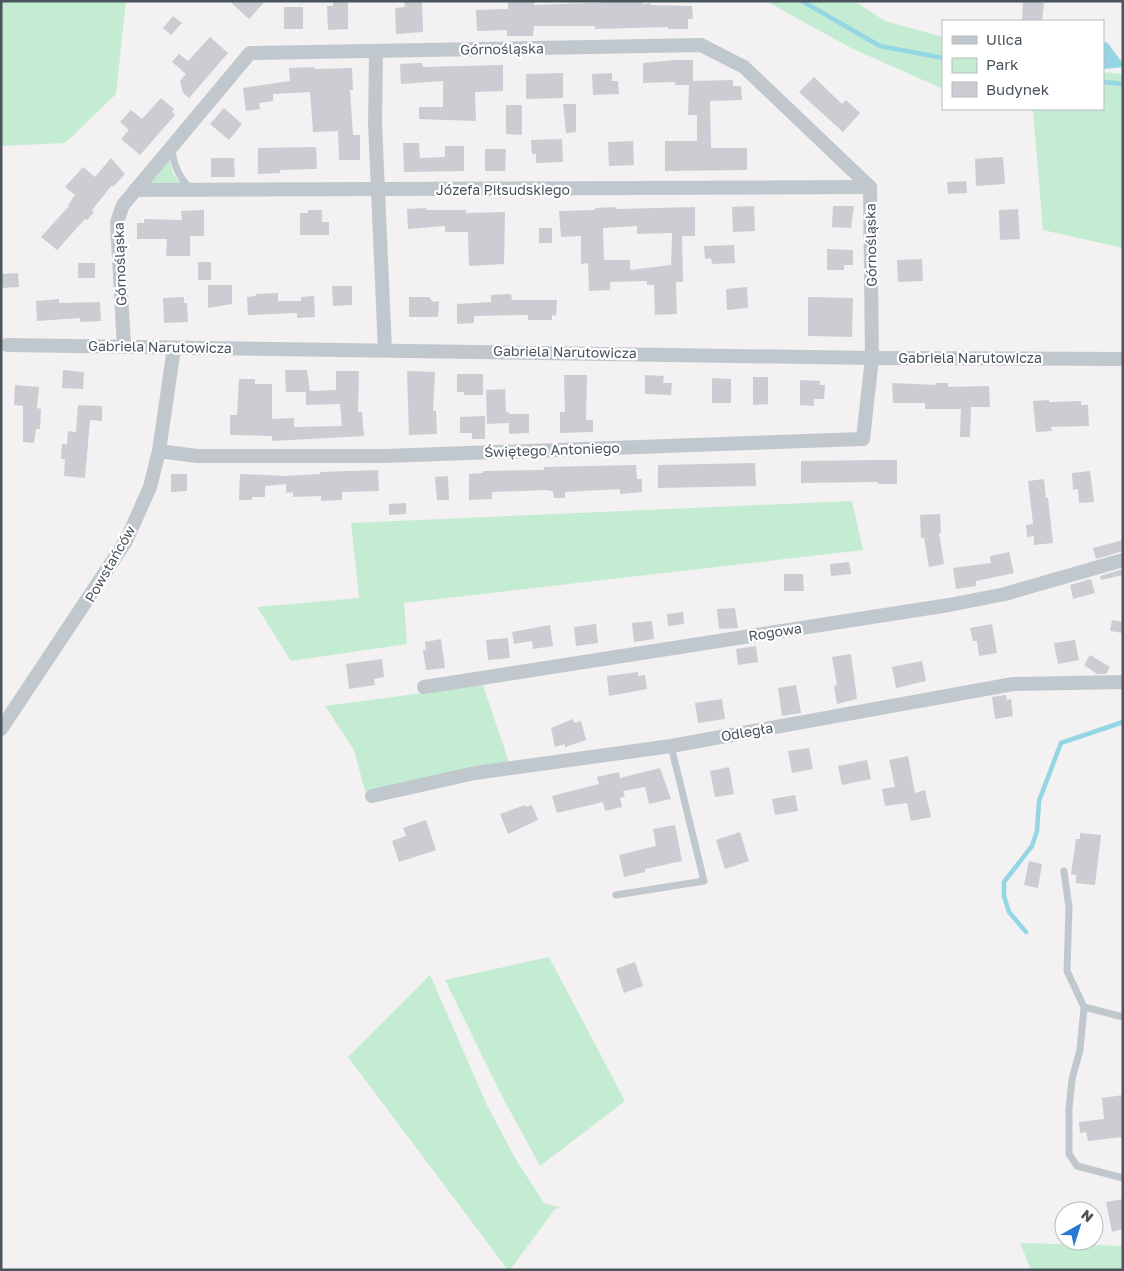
<svg xmlns="http://www.w3.org/2000/svg" width="1124" height="1271" font-family="'Golos Text',sans-serif">
	<style>
		.green { fill: #c4ecd3 }
		.water { fill: #95d6e4 }
		.lines { fill: none; stroke-linecap: round; stroke-linejoin: round }
		.stream { stroke: #95d6e4; stroke-width: 4.5 }
		.building { fill: #cbcdd3; fill-rule: evenodd }
		.lane { stroke: #c0c8ce; stroke-width: 7 }
		.street { stroke: #c0c8ce; stroke-width: 14 }
		.labels { text-anchor: middle; stroke-width: 4.5; stroke-linejoin: round; paint-order: stroke }
		.street-label { font-size: 14px; fill: #4a545d; stroke: #fff }
	</style>
	<rect width="100%" height="100%" fill="#f3f1f1"/>
	<g class="green">
		<polygon points="1,1 126,1 116,94 65,143 1,146"/>
		<polygon points="766,1 854,1 885,21 943,37 943,89 851,48"/>
		<polygon points="1103,72 1123,74 1123,248 1043,230 1033,111 1031,109 1103,109"/>
		<polygon points="169,159 173,174 182,185 145,187"/>
		<polygon points="852,501 863,550 404,603 407,644 291,661 257,607 359,598 351,523"/>
		<polygon points="483,685 509,762 365,791 354,750 325,706"/>
		<polygon points="549,957 625,1101 540,1166 502,1096 445,980"/>
		<polygon points="430,975 487,1105 515,1158 544,1203 561,1208 555,1209 510,1270 508,1270 348,1057"/>
		<polygon points="1020,1243 1123,1246 1123,1270 1031,1270"/>
	</g>
	<polygon class="water" points="1107,42 1121,61 1123,60 1123,67 1105,69 1103,68 1103,43"/>
	<g class="lines">
		<g class="stream">
			<polyline points="802,1 880,46 943,58"/>
			<polyline points="1103,82 1123,84"/>
			<polyline points="1026,932 1009,912 1004,896 1004,882 1032,846 1037,831 1039,801 1061,743 1123,722"/>
		</g>
	</g>
	<g class="building">
		<polygon points="229,1 265,1 249,19"/>
		<polygon points="333,1 348,1 348,29 328,30 327,6 333,6"/>
		<polygon points="404,1 422,1 423,32 396,34 395,8 405,7"/>
		<polygon points="508,1 528,1 534,2 534,5 643,1 643,4 650,3 650,5 692,6 693,19 688,19 688,29 668,29 668,27 595,29 595,26 534,26 533,36 507,36 507,30 477,31 476,10 508,9"/>
		<polygon points="1023,1 1044,3 1042,21 1022,21"/>
		<rect x="284" y="7" width="19" height="22"/>
		<polygon points="173,16 182,23 171,35 163,28"/>
		<polygon points="210,37 228,53 189,98 183,93 180,81 186,74 172,62 179,54 188,61"/>
		<polygon points="675,60 693,60 693,81 733,80 733,86 741,86 742,100 710,101 711,148 747,148 747,170 665,171 665,141 697,141 697,115 688,115 689,85 675,85 675,82 643,83 643,63"/>
		<polygon points="422,63 423,67 503,65 503,91 475,92 476,121 419,119 419,107 443,107 443,81 401,84 400,64"/>
		<polygon points="314,67 314,69 352,68 353,90 350,90 353,135 360,135 360,160 339,160 338,131 313,132 310,92 273,94 273,101 259,103 260,109 246,111 243,88 290,81 289,68"/>
		<polygon points="563,73 563,98 526,99 526,74"/>
		<polygon points="612,73 612,81 618,81 619,94 593,95 592,74"/>
		<polygon points="814,77 842,104 846,100 860,113 843,132 799,92"/>
		<polygon points="161,98 174,109 172,112 175,115 140,155 121,139 129,130 120,122 131,110 142,119"/>
		<polygon points="563,104 576,104 576,132 566,133"/>
		<polygon points="506,105 522,105 522,135 506,134"/>
		<polygon points="224,108 242,124 229,140 210,124"/>
		<polygon points="562,139 563,162 536,163 536,154 532,154 531,140"/>
		<polygon points="633,141 634,165 609,166 608,142"/>
		<polygon points="403,143 419,143 420,158 445,157 445,146 464,146 464,171 404,172"/>
		<polygon points="316,147 317,169 280,170 280,173 258,174 258,148"/>
		<polygon points="485,149 506,149 505,171 485,171"/>
		<polygon points="1003,157 1005,184 976,186 975,159"/>
		<polygon points="111,158 125,174 113,187 112,185 92,210 94,212 87,220 85,219 57,250 41,237 69,206 68,205 75,195 65,187 83,167 95,177"/>
		<polygon points="211,158 234,158 235,177 211,177"/>
		<polygon points="966,181 967,193 948,194 947,182"/>
		<polygon points="754,206 755,231 733,232 732,207"/>
		<polygon points="833,206 854,206 851,228 832,227"/>
		<path d="M616 207V209L695 207V236H682L683 282H676L677 314 655 315 654 285H647V281L610 282V290L589 291 588 263 581 264V236L561 237 559 211 595 210V208ZM637 226V234L672 233 671 265 630 270V260H604L603 228Z"/>
		<polygon points="426,208 426,210 466,210 466,213 505,212 504,264 469,266 468,232 445,232 445,226 408,229 407,209"/>
		<polygon points="1018,209 1020,239 1000,240 999,210"/>
		<polygon points="204,210 204,236 190,236 190,256 166,256 167,239 137,239 137,223 144,223 144,219 182,220 181,211"/>
		<polygon points="308,210 322,210 322,222 329,222 329,235 300,235 300,213 308,213"/>
		<rect x="539" y="228" width="13" height="15"/>
		<polygon points="734,245 735,263 712,264 711,258 705,259 704,246"/>
		<polygon points="827,249 853,250 853,265 844,265 844,270 827,270"/>
		<polygon points="922,259 923,281 898,282 897,260"/>
		<rect x="198" y="262" width="13" height="18"/>
		<rect x="78" y="263" width="17" height="15"/>
		<polygon points="18,273 19,287 1,288 1,274"/>
		<polygon points="208,285 232,285 232,304 208,308"/>
		<polygon points="332,286 352,286 352,305 333,306"/>
		<polygon points="747,287 748,308 727,310 726,289"/>
		<polygon points="278,293 278,301 301,301 301,297 314,296 315,317 297,318 297,313 248,315 247,297 256,296 256,294"/>
		<polygon points="511,294 512,300 557,300 556,316 552,315 552,320 528,320 528,315 474,316 474,323 457,324 457,304 491,302 491,295"/>
		<polygon points="184,297 184,303 187,303 188,322 164,323 163,298"/>
		<polygon points="409,297 429,297 433,302 439,301 438,317 409,317"/>
		<polygon points="808,297 853,298 852,337 808,336"/>
		<polygon points="59,299 59,303 100,302 101,321 80,322 80,318 37,321 36,301"/>
		<polygon points="63,370 84,372 83,389 62,388"/>
		<polygon points="285,370 307,370 310,391 336,390 336,371 359,371 358,412 362,412 364,436 272,441 272,436 230,435 230,415 237,415 239,379 255,379 255,384 272,384 272,419 294,418 294,427 342,426 340,404 306,405 306,392 286,392"/>
		<polygon points="407,371 435,372 433,411 436,411 437,434 409,435"/>
		<polygon points="457,374 483,374 483,395 464,395 464,392 457,392"/>
		<polygon points="564,375 587,375 586,420 593,420 593,432 560,433 560,412 565,412"/>
		<polygon points="645,375 664,376 663,383 672,383 671,395 645,394"/>
		<polygon points="753,377 768,377 768,404 753,405"/>
		<polygon points="712,378 731,379 731,403 712,403"/>
		<polygon points="800,380 820,381 820,385 825,385 824,399 814,399 814,406 800,405"/>
		<polygon points="892,383 936,385 936,383 948,383 948,387 989,386 990,407 971,407 970,437 960,437 961,409 925,409 925,403 893,403"/>
		<polygon points="15,385 39,387 37,408 41,409 40,429 36,429 34,443 23,442 23,406 14,405"/>
		<polygon points="505,389 506,412 509,412 509,414 529,414 529,433 509,434 509,423 487,424 486,390"/>
		<polygon points="1049,400 1049,402 1081,401 1081,405 1088,405 1089,426 1051,427 1052,431 1036,432 1033,401"/>
		<polygon points="78,405 102,406 102,421 90,420 85,478 64,476 65,459 61,459 62,444 67,444 68,431 76,432"/>
		<polygon points="485,416 485,439 472,439 472,433 460,433 460,417"/>
		<polygon points="878,460 897,460 897,484 878,484 878,482 801,483 801,461"/>
		<polygon points="755,463 756,486 658,488 658,465"/>
		<polygon points="636,465 637,479 642,479 642,492 620,494 620,489 565,492 565,498 554,498 553,491 545,490 492,492 492,499 469,500 469,474 483,473 483,471 544,470 544,467"/>
		<polygon points="378,470 379,491 342,492 342,500 321,501 321,496 293,497 293,492 286,493 286,484 265,486 265,497 252,497 252,500 239,500 240,474 285,476 320,474 320,472"/>
		<polygon points="1090,471 1094,502 1079,503 1078,489 1073,490 1072,473"/>
		<polygon points="171,474 187,474 187,491 171,492"/>
		<polygon points="448,476 449,500 437,500 435,477"/>
		<polygon points="1044,479 1046,498 1048,498 1053,543 1034,545 1034,536 1027,537 1026,525 1033,524 1028,481"/>
		<polygon points="406,503 406,514 389,515 389,504"/>
		<polygon points="940,514 941,533 939,533 944,564 929,567 924,538 921,538 920,515"/>
		<polygon points="1123,540 1123,551 1096,559 1093,548"/>
		<polygon points="1009,552 1014,573 976,581 976,586 956,589 953,568 991,563 990,556"/>
		<polygon points="849,562 851,574 831,576 830,564"/>
		<polygon points="1123,569 1123,575 1101,580 1100,576"/>
		<polygon points="784,574 803,574 804,591 784,591"/>
		<polygon points="1091,579 1095,593 1073,599 1070,585"/>
		<polygon points="735,608 738,628 719,629 717,609"/>
		<polygon points="683,612 684,624 668,626 667,614"/>
		<polygon points="1112,620 1123,622 1123,633 1110,631"/>
		<polygon points="652,621 654,639 634,642 632,623"/>
		<polygon points="596,624 598,643 576,646 574,627"/>
		<polygon points="992,624 997,653 979,656 977,641 973,641 970,628"/>
		<polygon points="550,625 553,646 533,649 532,641 514,644 512,632"/>
		<polygon points="508,638 510,658 488,660 486,640"/>
		<polygon points="441,639 445,668 426,670 423,650 426,650 425,642"/>
		<polygon points="1075,640 1079,660 1058,664 1054,643"/>
		<polygon points="756,646 758,662 738,665 736,649"/>
		<polygon points="851,654 857,699 837,704 834,686 837,685 832,657"/>
		<polygon points="1090,655 1110,667 1106,674 1097,674 1084,665"/>
		<polygon points="382,659 384,677 374,679 375,685 349,689 346,664"/>
		<polygon points="922,661 926,681 896,688 892,667"/>
		<polygon points="638,672 638,676 645,675 647,689 609,696 607,676"/>
		<polygon points="796,685 801,713 782,716 778,688"/>
		<polygon points="1006,695 1007,700 1011,699 1013,716 995,719 992,697"/>
		<polygon points="722,699 725,719 698,723 695,703"/>
		<polygon points="573,719 574,723 581,721 586,740 565,747 565,744 555,747 551,728"/>
		<polygon points="809,748 813,769 792,773 788,751"/>
		<polygon points="908,756 915,793 925,790 931,817 911,821 907,803 885,806 882,789 895,787 889,760"/>
		<polygon points="867,760 871,779 842,785 838,766"/>
		<polygon points="729,767 734,794 715,797 710,771"/>
		<polygon points="660,768 671,799 649,804 645,787 623,791 625,796 620,798 622,807 605,811 603,802 557,813 552,796 599,784 597,777 619,772 620,778"/>
		<polygon points="795,795 798,811 775,815 772,799"/>
		<polygon points="525,805 526,807 532,805 538,820 508,834 500,814"/>
		<polygon points="426,820 436,850 399,862 392,841 406,836 403,828"/>
		<polygon points="675,825 682,861 645,869 645,872 624,877 619,855 656,846 653,829"/>
		<polygon points="740,832 749,861 725,869 716,840"/>
		<polygon points="1080,833 1101,835 1095,885 1076,883 1076,875 1071,874 1076,839 1080,839"/>
		<polygon points="1029,861 1042,864 1038,888 1024,885"/>
		<polygon points="635,962 643,986 624,993 616,969"/>
		<polygon points="1123,1095 1123,1137 1088,1141 1086,1132 1080,1133 1079,1122 1104,1119 1102,1098"/>
		<polygon points="1123,1199 1123,1229 1112,1232 1106,1202"/>
	</g>
	<g class="lines">
		<g class="lane">
			<path d="M172 148C173 164 179 178 191 189"/>
			<polyline points="1064,871 1069,908 1067,971 1084,1007 1123,1017"/>
			<polyline points="616,895 704,881 671,746"/>
			<polyline points="1084,1007 1080,1050 1072,1079 1069,1109 1069,1154 1077,1166 1123,1178"/>
		</g>
		<g class="street">
			<polyline points="376,52 375,123 385,350"/>
			<polyline points="135,190 870,187"/>
			<polyline points="7,345 872,358 1123,359"/>
			<polyline points="124,347 117,222 123,205 250,53 701,45 744,67 870,187 872,358 863,439 386,456 197,456 159,451"/>
			<polyline points="424,687 949,605 1005,594 1123,560"/>
			<polyline points="1,729 126,541 150,487 159,451 174,348"/>
			<polyline points="372,796 475,773 671,746 1013,684 1123,682"/>
		</g>
	</g>
	<g class="labels">
		<g class="street-label">
			<text transform="translate(502 49) rotate(-1)" y="5">Górnośląska</text>
			<text x="503" y="195">Józefa Piłsudskiego</text>
			<text transform="translate(871 245) rotate(-91)" y="5">Górnośląska</text>
			<text transform="translate(120 264) rotate(-92)" y="5">Górnośląska</text>
			<text transform="translate(160 347) rotate(1)" y="5">Gabriela Narutowicza</text>
			<text transform="translate(565 352) rotate(1)" y="5">Gabriela Narutowicza</text>
			<text x="970" y="363">Gabriela Narutowicza</text>
			<text transform="translate(552 450) rotate(-2)" y="5">Świętego Antoniego</text>
			<text transform="translate(110 564) rotate(-60)" y="5">Powstańców</text>
			<text transform="translate(775 632) rotate(-9)" y="5">Rogowa</text>
			<text transform="translate(747 732) rotate(-10)" y="5">Odległa</text>
		</g>
	</g>
	<rect width="1124" height="1271" fill="none" stroke="#4a545d" stroke-width="5"/>
	<rect x="942" y="20" width="162" height="90" fill="#ffffff" stroke="#b7bbbe"/>
	<rect x="952" y="36" width="25" height="8" fill="#c0c8ce" stroke="#b7bbbe"/>
	<text x="986" y="45" font-size="15" fill="#4a545d">Ulica</text>
	<rect x="952" y="58" width="25" height="15" fill="#c4ecd3" stroke="#b7bbbe"/>
	<text x="986" y="70" font-size="15" fill="#4a545d">Park</text>
	<rect x="952" y="82" width="25" height="15" fill="#cbcdd3" stroke="#b7bbbe"/>
	<text x="986" y="95" font-size="15" fill="#4a545d">Budynek</text>
	<g transform="translate(1079 1226) rotate(39)"><circle r="24" fill="#ffffff" stroke="#b7bbbe"/>
	<path d="M0-4L9 19L0 12L-9 19Z" fill="#2a78d3"/>
	<text y="-8" font-size="14" font-weight="bold" text-anchor="middle" fill="#4a545d">N</text>
	</g>
</svg>
